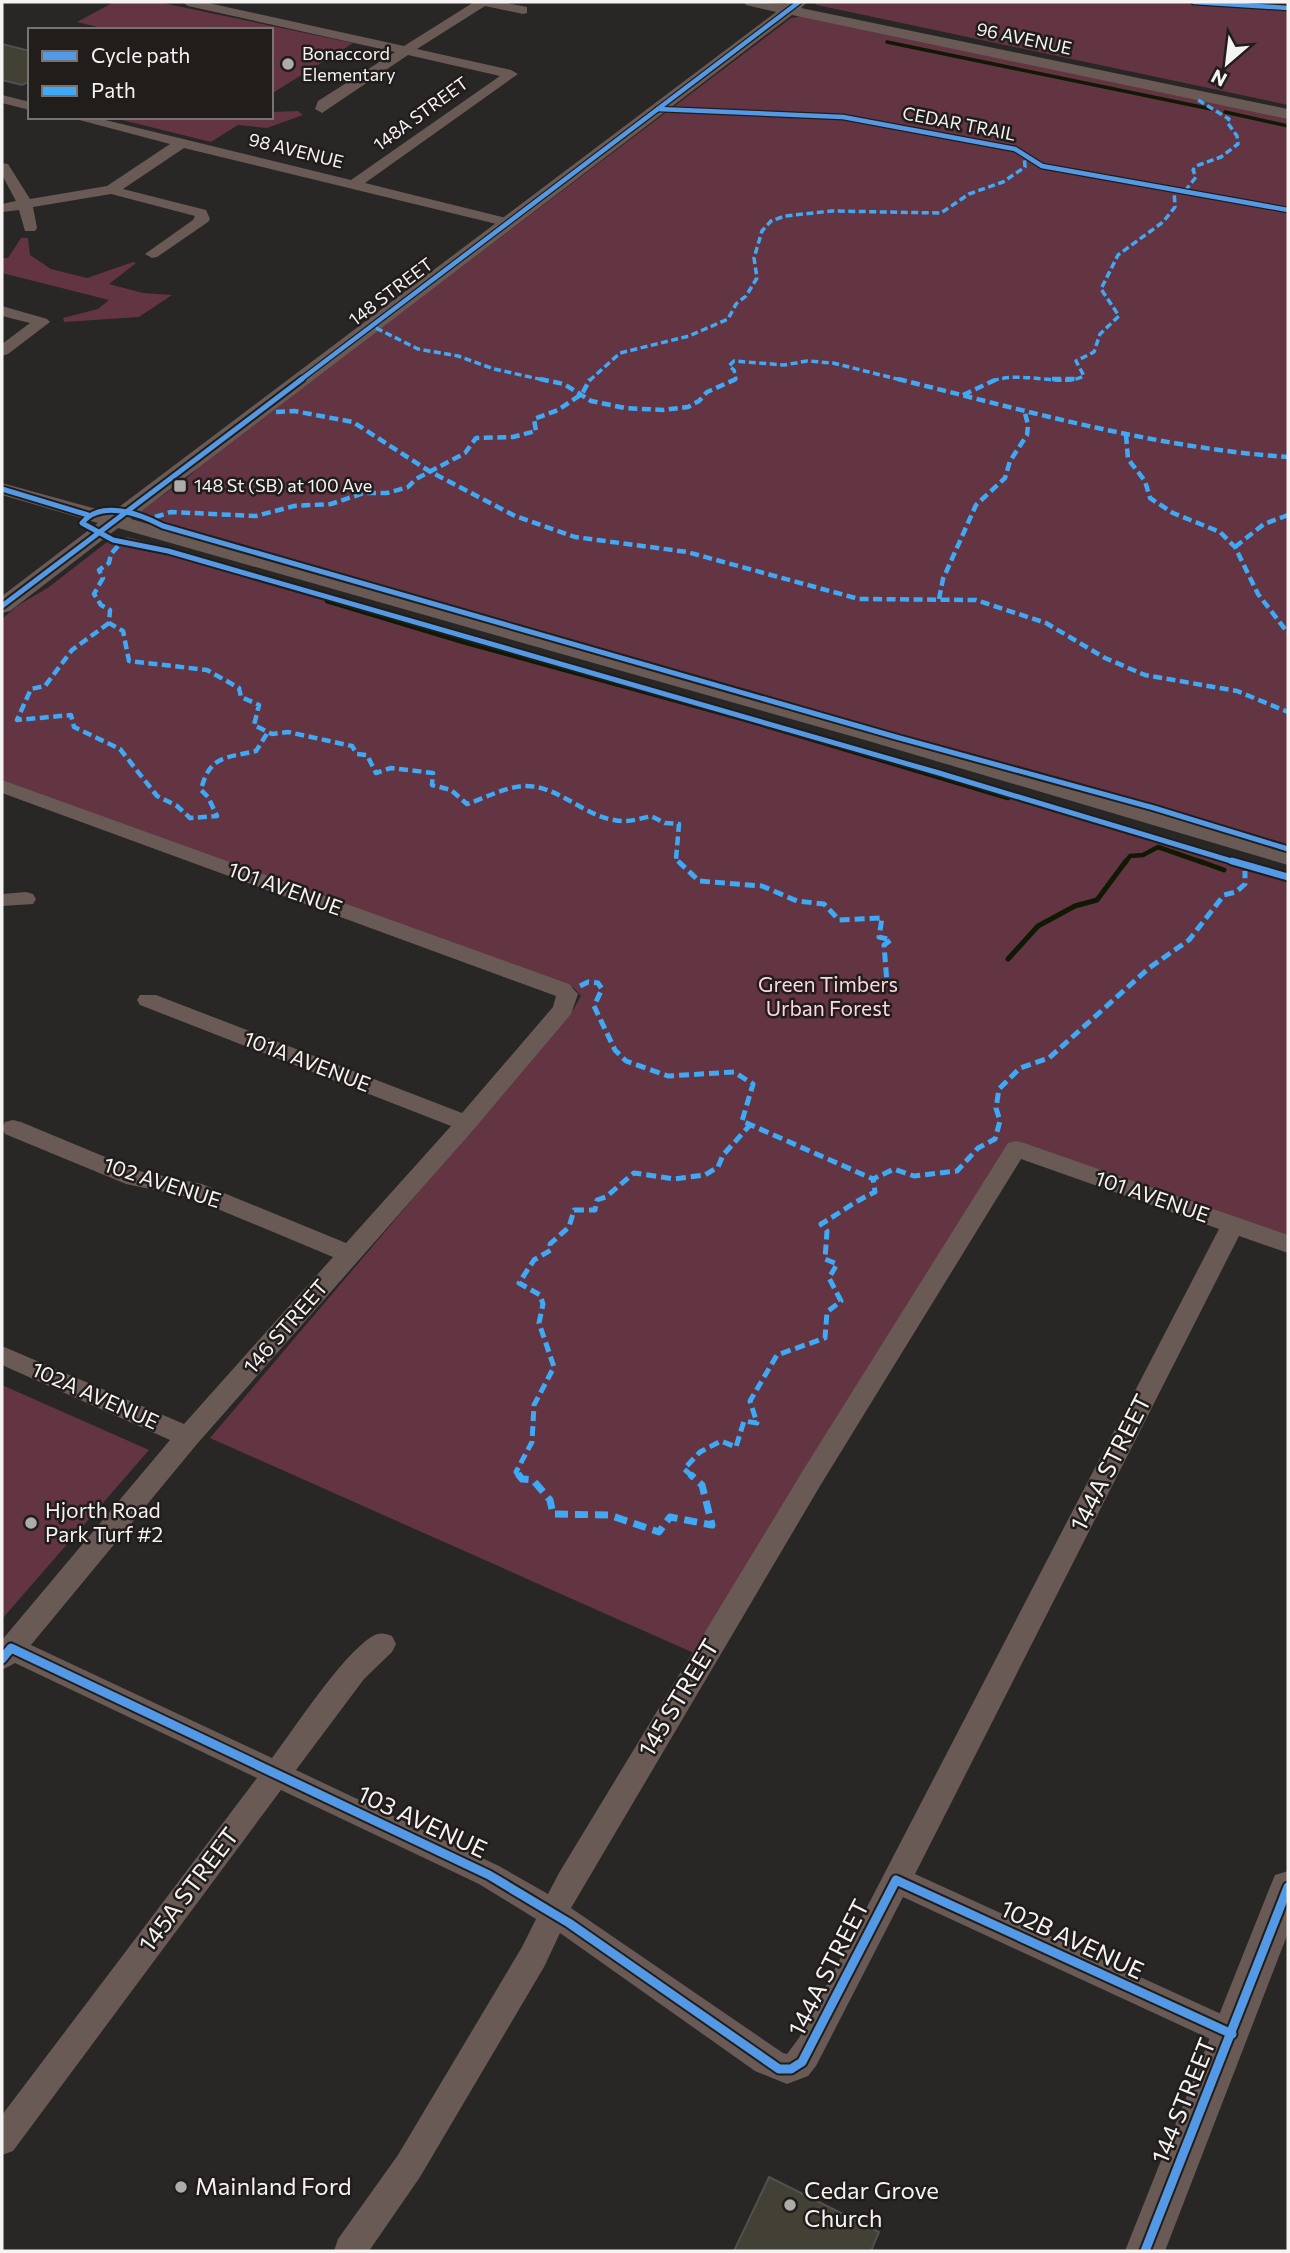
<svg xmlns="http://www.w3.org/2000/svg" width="1290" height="2253" font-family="Commissioner,sans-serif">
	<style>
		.green { fill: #633442 }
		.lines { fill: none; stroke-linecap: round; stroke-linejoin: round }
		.stream-far2 { stroke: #101903; stroke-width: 3.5 }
		.stream-far1 { stroke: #101903; stroke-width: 4.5 }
		.stream { stroke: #101903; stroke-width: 5 }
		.building { fill: #434036; stroke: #50504e; stroke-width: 2 }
		.minor { fill: #695a56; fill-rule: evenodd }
		.major { fill: #695a56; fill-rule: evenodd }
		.quiet-far3 { stroke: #3fa9f5; stroke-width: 3.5; stroke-dasharray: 7 3.5; stroke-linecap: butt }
		.quiet-far2 { stroke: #3fa9f5; stroke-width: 4.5; stroke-dasharray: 9 4.5; stroke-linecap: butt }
		.quiet-far1 { stroke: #3fa9f5; stroke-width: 5; stroke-dasharray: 10 5; stroke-linecap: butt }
		.quiet { stroke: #3fa9f5; stroke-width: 7; stroke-dasharray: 13 7; stroke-linecap: butt }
		.cycleway-far3-casing { stroke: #201d1b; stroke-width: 7 }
		.cycleway-far2-casing { stroke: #201d1b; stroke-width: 9 }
		.cycleway-far1-casing { stroke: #201d1b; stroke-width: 11 }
		.cycleway-casing { stroke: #201d1b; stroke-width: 13 }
		.cycleway-far3 { stroke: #5399e6; stroke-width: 4.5 }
		.cycleway-far2 { stroke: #5399e6; stroke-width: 5 }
		.cycleway-far1 { stroke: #5399e6; stroke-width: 7 }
		.cycleway { stroke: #5399e6; stroke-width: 9 }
		.poi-dot { fill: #aeacab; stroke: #201d1b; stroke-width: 2.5 }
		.labels { text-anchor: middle; stroke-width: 5; stroke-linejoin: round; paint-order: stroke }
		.far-street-label { font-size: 18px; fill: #f6f4f3; stroke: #201d1b }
		.far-poi-label { font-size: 18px; fill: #f6f4f3; stroke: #201d1b; text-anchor: start }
		.street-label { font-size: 21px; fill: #f6f4f3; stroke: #201d1b }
		.park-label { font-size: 21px; fill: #fed6df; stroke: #201d1b }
		.poi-label { font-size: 21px; fill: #f6f4f3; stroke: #201d1b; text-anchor: start }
		.near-street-label { font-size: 24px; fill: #f6f4f3; stroke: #201d1b }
		.near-poi-label { font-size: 24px; fill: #f6f4f3; stroke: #201d1b; text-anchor: start }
	</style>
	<rect width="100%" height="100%" fill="#282725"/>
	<g class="green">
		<polygon points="114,2 158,2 353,43 271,94 271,30 110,30 77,22"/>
		<polygon points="813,2 1288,2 1288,105 817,5"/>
		<polygon points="807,15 1288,116 1288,852 440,609 144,522 140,518 140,511 185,480 206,460 791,18"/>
		<polygon points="298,111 303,115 267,128 238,125 211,142 110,117 271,117 271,112"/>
		<polygon points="21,238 28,238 30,255 51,269 87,278 133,262 136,263 109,284 143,293 172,295 139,317 64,322 63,318 98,309 109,300 2,273 2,258 8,258"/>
		<polygon points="128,537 921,765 1288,875 1288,1237 1050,1153 1026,1150 696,1654 210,1438 573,1010 581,996 574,988 566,985 2,784 2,619 17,606 49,587 107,542"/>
		<polygon points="2,1385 149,1450 2,1619"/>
	</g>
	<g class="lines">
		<g class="stream-far2">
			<polyline points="887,42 1211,109"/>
			<polyline points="1225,112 1288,126"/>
		</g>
		<g class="stream-far1">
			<polyline points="327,601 463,642 743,719 1008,798"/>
			<polyline points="1125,863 1130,856 1143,855 1158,847 1204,863"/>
		</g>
		<g class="stream">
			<polyline points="1199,861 1224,870"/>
			<polyline points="1008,959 1038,926 1075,906 1097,900 1126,861"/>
		</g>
	</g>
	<g class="building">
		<polygon points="2,44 30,51 30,81 22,85 2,80"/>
		<polygon points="769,2177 879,2232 871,2251 734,2251"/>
	</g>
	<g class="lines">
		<g class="minor">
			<polygon points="182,2 204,2 404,46 474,2 502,2 527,7 527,13 523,14 485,6 417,49 511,70 518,74 365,183 514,220 516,223 509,227 184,148 123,189 206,210 210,219 208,222 157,257 152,258 145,254 193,220 195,216 111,194 33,207 37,228 35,231 25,231 19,210 2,212 2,204 16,201 2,175 2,163 8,164 30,199 107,186 170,144 68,117 93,117 351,180 500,76 408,55 322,113 315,109 318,101 395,52 188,6"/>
			<polygon points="2,95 30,102 30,110 2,103"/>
			<polygon points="2,306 47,319 50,322 8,354 2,356 2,344 30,323 2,316"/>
			<path d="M2 780 569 984 578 994 571 1014 474 1129 197 1444 31 1645 272 1758C297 1725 339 1659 371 1637 379 1632 384 1633 392 1636L396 1644 392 1652 364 1679 296 1770 499 1866 548 1894 559 1873 802 1472 1008 1143 1016 1141 1024 1143 1288 1235V1253L1239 1236 915 1874 1243 2024 1247 2034 1243 2044 1232 2049 1221 2044 903 1897 816 2066 808 2076 787 2084 755 2071 560 1933 544 1967 420 2177 369 2251H334L338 2239 398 2155 522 1947 536 1919 479 1884 281 1790 13 2151 2 2155V2115L257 1778 15 1663 2 1670V1640L170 1440 2 1365V1346L184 1424 333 1257 189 1197 126 1184 5 1134 2 1128 5 1122 13 1120 21 1122 139 1171 202 1184 346 1243 451 1126 140 1005 137 1000 140 995H156L462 1113 553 1007 556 996 2 793ZM1021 1159 1219 1229 799 2038 787 2054 783 2053 571 1908 820 1486Z"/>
			<polygon points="26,892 33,894 36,899 33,904 2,906 2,894"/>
		</g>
		<g class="major">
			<polygon points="744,2 786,4 789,2 807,2 801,8 1288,109 1288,119 792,15 131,519 881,730 1288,849 1288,865 865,740 118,528 10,611 2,613 2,596 98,523 2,495 2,483 111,513 776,12 746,5"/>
			<polygon points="1288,1871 1288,1933 1165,2251 1125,2251 1270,1887 1275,1875"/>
		</g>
		<g class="quiet-far3">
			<polyline points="1185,191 1196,177 1193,170 1196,166 1221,157 1238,144 1237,136 1227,122 1229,119 1198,100"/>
			<polyline points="376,328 418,349 458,356 494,369 548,381"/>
			<polyline points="589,381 620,353 689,336 728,319 736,304 746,296 757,278 754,258 762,231 771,221 785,216 832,211 941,213 969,194 1003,182 1025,167 1024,153"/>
			<polyline points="732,381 736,379 734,370 729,366 734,361 784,365 807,361 833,363 905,381"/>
			<path d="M992 381C1024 370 1062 388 1084 376L1076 361 1094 352 1100 334 1119 316 1101 289 1118 255 1163 222 1175 207 1174 189"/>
		</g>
		<g class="quiet-far2">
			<polyline points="540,379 564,384 591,401 625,408 663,410 688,407 699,401 707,392 736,379"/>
			<path d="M898 379C1027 411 1155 448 1288 457"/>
			<polyline points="1052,379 1079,379"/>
			<polyline points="963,395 997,379"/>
			<polyline points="276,412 294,411 353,422 429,471 515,516 575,537 687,552 859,599 976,600 1046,623 1105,658 1145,675 1237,691 1288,712"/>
			<polyline points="1126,435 1128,459 1145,481 1150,498 1173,513 1220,532 1235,547 1258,594 1288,633"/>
			<polyline points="155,517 171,512 256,516 294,506 331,504 364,493 387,493 408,487 416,479 465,453 476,438 513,437 536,431 534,419 558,410 582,394 590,379"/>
			<path d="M118 546 111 554 109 563 99 570 103 578 94 594 101 605 110 610 109 623 123 631 129 661 207 670 239 688 241 697 259 705 254 725 272 734 288 732 352 746 357 754 367 755 376 773 391 768 433 773 432 785 451 790 467 804C485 798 505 787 524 786 558 785 582 815 614 820 627 823 639 819 651 816L665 823 679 824 676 859 680 863"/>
			<polyline points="1235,547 1264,524 1288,515"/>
			<polyline points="939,599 943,579 976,505 1005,478 1010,461 1027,435 1028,425 1024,409"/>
			<path d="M109 623 72 650 45 686 31 689 17 720 71 715 74 727 120 749 157 796 177 806 190 818 217 816 208 797 201 790C209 756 225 758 256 751L268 732"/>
		</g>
		<g class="quiet-far1">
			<polyline points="678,861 699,881 762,886 797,901 824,904 839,920 882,918 879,937 891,940 884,945 887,983"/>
			<polyline points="580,986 588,982 598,983 602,989 594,1006 615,1050 626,1061 668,1076 734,1072 753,1084 742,1121 873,1179 894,1169 914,1176 957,1171 978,1148 995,1139 1000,1121 996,1108 999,1089 1020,1068 1049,1058 1149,968 1189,940 1224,895 1236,892 1245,884 1245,871"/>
			<polyline points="519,1476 516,1472 532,1442 534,1405 554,1367 539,1323 543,1304 540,1295 519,1283 534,1260 551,1250 550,1244 569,1227 574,1210 595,1210 597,1200 606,1197 634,1173 674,1179 705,1175 718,1167 723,1155 751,1124"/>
			<path d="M692 1476 684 1469 700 1452 721 1441 736 1447 744 1421 757 1423 750 1401 777 1355 825 1338 827 1312 841 1301 829 1278 837 1264 825 1259 827 1231 821 1224C840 1213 855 1201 875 1192L873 1179"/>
		</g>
		<polyline class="quiet" points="518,1474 522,1479 533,1480 550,1500 553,1514 609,1515 659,1532 670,1517 712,1525 702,1485 690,1474"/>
		<defs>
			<g id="cycleway-far3">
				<polyline points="1194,2 1288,8"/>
				<polyline points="658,109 843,117 1015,149 1042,166 1288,210"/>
				<polyline points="299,381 799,2"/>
			</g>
			<g id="cycleway-far2">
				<polyline points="2,489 88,515"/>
				<polyline points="2,606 302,379"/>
				<path d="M1238 863 939 773 168 551 113 540 82 523C101 499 140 514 163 526L896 737 1154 808 1288 849"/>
			</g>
			<polyline id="cycleway-far1" points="1232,861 1288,877"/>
			<g id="cycleway">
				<polyline points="2,1659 11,1648 489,1875 569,1923 779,2069 791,2069 802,2062 896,1880 1232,2034"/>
				<polyline points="1145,2251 1288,1887"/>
			</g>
		</defs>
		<use href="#cycleway-far3" class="cycleway-far3-casing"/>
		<use href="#cycleway-far2" class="cycleway-far2-casing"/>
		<use href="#cycleway-far1" class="cycleway-far1-casing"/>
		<use href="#cycleway" class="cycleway-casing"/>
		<use href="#cycleway-far3" class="cycleway-far3"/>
		<use href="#cycleway-far2" class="cycleway-far2"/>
		<use href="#cycleway-far1" class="cycleway-far1"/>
		<use href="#cycleway" class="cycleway"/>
	</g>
	<g class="poi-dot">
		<circle cx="288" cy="64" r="7"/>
		<rect x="173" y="479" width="14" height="14" rx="3.5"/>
		<circle cx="31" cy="1523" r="7"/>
		<circle cx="181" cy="2187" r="7"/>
		<circle cx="790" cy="2205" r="7"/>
	</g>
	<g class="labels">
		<g class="far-street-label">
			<text transform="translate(1024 39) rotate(12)" y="6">96 AVENUE</text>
			<text transform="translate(421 114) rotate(-36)" y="6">148A STREET</text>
			<text transform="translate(959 124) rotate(11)" y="6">CEDAR TRAIL</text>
			<text transform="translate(296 151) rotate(14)" y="6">98 AVENUE</text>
			<text transform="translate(391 292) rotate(-37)" y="6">148 STREET</text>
		</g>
		<g class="far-poi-label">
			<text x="302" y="60">Bonaccord<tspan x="302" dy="21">Elementary</tspan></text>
			<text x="194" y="492">148 St (SB) at 100 Ave</text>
		</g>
		<g class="street-label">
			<text transform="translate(285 889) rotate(20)" y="7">101 AVENUE</text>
			<text transform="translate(307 1062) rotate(21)" y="7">101A AVENUE</text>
			<text transform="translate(162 1183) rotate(18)" y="7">102 AVENUE</text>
			<text transform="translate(1152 1197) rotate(19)" y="7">101 AVENUE</text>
			<text transform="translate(286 1327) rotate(-49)" y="7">146 STREET</text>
			<text transform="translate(95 1396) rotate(24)" y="7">102A AVENUE</text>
		</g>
		<g class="park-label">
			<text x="828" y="992">Green Timbers<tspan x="828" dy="24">Urban Forest</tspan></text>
		</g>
		<g class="poi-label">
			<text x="45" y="1518">Hjorth Road<tspan x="45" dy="24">Park Turf #2</tspan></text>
		</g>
		<g class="near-street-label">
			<text transform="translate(1111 1463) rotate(-63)" y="8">144A STREET</text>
			<text transform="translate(679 1698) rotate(-59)" y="8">145 STREET</text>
			<text transform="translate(422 1822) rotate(25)" y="8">103 AVENUE</text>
			<text transform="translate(189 1890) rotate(-53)" y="8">145A STREET</text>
			<text transform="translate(1072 1940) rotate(25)" y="8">102B AVENUE</text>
			<text transform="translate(829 1968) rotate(-63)" y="8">144A STREET</text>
			<text transform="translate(1184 2101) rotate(-68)" y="8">144 STREET</text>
		</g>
		<g class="near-poi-label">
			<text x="195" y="2195">Mainland Ford</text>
			<text x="804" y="2199">Cedar Grove<tspan x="804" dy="28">Church</tspan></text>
		</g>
	</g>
	<rect width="1290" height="2253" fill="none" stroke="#f6f4f3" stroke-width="7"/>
	<rect x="28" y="28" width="245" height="91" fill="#201d1b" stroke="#767371" stroke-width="2"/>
	<rect x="42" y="51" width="35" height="10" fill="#5399e6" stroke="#767371" stroke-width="2"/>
	<text x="91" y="63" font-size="21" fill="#f6f4f3">Cycle path</text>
	<rect x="42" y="86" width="35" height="10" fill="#3fa9f5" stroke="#767371" stroke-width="2"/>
	<text x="91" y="98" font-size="21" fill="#f6f4f3">Path</text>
	<g transform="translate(1227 63) rotate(208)" stroke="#201d1b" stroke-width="5" paint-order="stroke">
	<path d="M0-5L12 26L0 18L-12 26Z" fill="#f6f4f3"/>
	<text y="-10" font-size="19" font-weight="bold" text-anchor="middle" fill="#f6f4f3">N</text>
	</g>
</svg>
